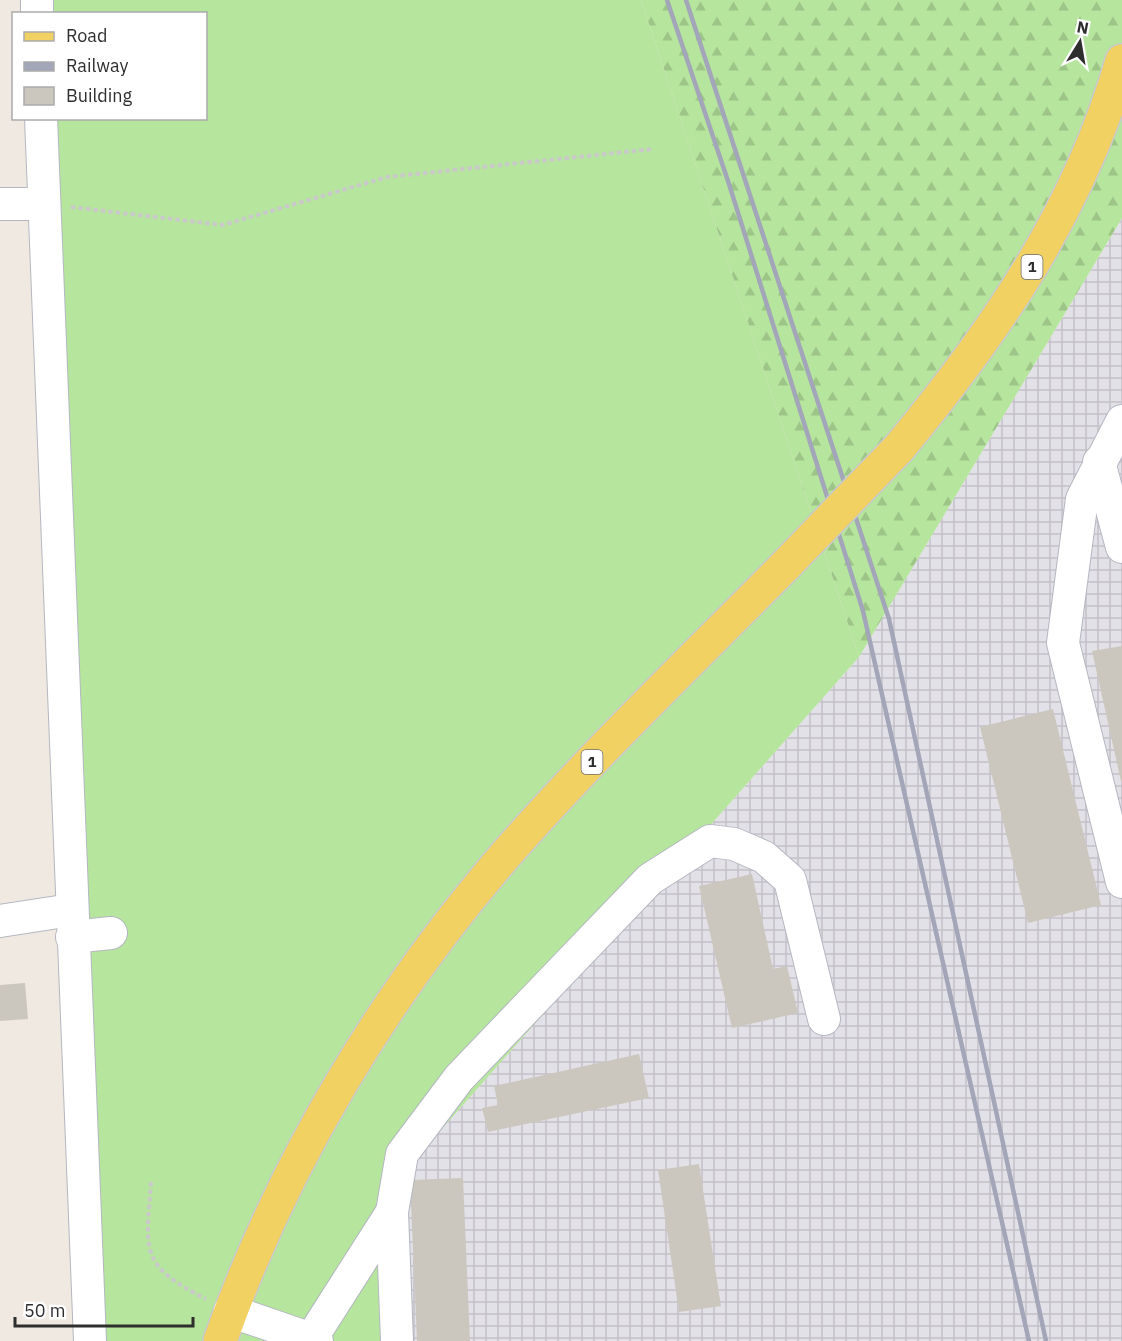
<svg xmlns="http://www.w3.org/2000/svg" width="1122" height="1341" font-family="'IBM Plex Sans',sans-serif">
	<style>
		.industrial { fill: url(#industrial-grid) }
		.grass { fill: #b6e59e }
		.forest { fill: url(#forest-firs) }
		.building { fill: #cbc7bf }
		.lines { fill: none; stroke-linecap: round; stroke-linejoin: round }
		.minor-casing { stroke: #b4b7c1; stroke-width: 34 }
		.major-casing { stroke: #c9c9c9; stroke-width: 36 }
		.path { stroke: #c9c9c9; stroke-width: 4; stroke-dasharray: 4.5 3; stroke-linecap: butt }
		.minor { stroke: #fff; stroke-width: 32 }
		.major { stroke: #f2d163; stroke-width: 33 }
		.rail { stroke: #a3a6b8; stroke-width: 4.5 }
		.major-bridge-casing { stroke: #c9c9c9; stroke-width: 36; stroke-linecap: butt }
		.major-bridge { stroke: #f2d163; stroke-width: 33 }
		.labels { text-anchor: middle; stroke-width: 4.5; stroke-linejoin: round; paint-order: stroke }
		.shield { fill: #fff; stroke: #6d6d6d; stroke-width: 1.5 }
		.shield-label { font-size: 15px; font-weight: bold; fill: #2e2e2e }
	</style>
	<defs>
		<pattern id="industrial-grid" width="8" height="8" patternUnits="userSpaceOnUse" patternTransform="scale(1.5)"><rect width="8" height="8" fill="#e3e1e8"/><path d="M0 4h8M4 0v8" fill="none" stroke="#c3c1c7"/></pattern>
		<pattern id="forest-firs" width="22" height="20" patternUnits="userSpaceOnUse" patternTransform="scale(1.5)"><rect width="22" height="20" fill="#b6e59e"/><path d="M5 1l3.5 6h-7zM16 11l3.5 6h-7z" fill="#9dc588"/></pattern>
	</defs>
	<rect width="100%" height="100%" fill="#efe9e1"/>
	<polygon class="industrial" points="1122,218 1122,1341 403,1341 403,1187 417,1157 859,657"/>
	<polygon class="grass" points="37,0 641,0 859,657 417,1157 403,1187 403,1341 90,1341 41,119 206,118 206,14 37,13"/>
	<polygon class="forest" points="641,0 1122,0 1122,218 859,657"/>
	<g class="building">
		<polygon points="1122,646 1122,781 1121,781 1092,651"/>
		<polygon points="1053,709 1101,905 1028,923 980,727"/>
		<polygon points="752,874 773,969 787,966 798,1013 732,1028 699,886"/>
		<polygon points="25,983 28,1019 0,1021 0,985"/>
		<polygon points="639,1054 649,1098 488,1132 482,1108 498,1105 494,1086"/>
		<polygon points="699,1164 721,1306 679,1312 658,1170"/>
		<polygon points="463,1178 470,1341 417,1341 410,1180"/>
	</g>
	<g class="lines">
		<defs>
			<g id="minor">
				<polyline points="37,0 37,14"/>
				<polyline points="41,118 90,1341"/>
				<polyline points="0,204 43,204"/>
				<polyline points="1122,421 1082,499 1063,643 1122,882"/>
				<polyline points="1099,462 1122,547"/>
				<polyline points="0,921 71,910"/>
				<polyline points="72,937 111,933"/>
				<polyline points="230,1311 317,1341"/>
				<polyline points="311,1339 392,1212"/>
				<polyline points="397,1341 392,1212 402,1154 459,1078 650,879 710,841 734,844 764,857 790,880 824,1019"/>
			</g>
			<g id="major">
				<path d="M899 448C997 330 1079 210 1122 61"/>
				<path d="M220 1341C283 1163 384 995 508 852 596 752 692 660 786 565"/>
			</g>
		</defs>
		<use href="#minor" class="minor-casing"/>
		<use href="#major" class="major-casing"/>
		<g class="path">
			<polyline points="71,207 223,225 387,177 653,149"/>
			<path d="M151 1182C146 1252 139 1265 206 1299"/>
		</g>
		<use href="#minor" class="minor"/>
		<use href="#major" class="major"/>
		<g class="rail">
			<polyline points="667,0 729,184 863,611 1029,1341"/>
			<polyline points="686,0 889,619 1046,1341"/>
		</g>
		<defs>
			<polyline id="major-bridge" points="786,565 899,448"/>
		</defs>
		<use href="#major-bridge" class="major-bridge-casing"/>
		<use href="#major-bridge" class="major-bridge"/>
	</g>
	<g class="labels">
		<g class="shield">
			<rect x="1021.5" y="255" width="21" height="24" rx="4.5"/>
			<rect x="581.5" y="750" width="21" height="24" rx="4.5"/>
		</g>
		<g class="shield-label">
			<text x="1032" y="272">1</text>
			<text x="592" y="767">1</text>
		</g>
	</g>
	<rect x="12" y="12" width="195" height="108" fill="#ffffff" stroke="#ababab" stroke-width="1.5"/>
	<rect x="24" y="32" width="30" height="9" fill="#f2d163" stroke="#ababab" stroke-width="1.5"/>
	<text x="66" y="42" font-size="18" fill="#2e2e2e">Road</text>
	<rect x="24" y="62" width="30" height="9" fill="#a3a6b8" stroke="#ababab" stroke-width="1.5"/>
	<text x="66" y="72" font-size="18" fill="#2e2e2e">Railway</text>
	<rect x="24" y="87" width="30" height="18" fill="#cbc7bf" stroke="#ababab" stroke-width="1.5"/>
	<text x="66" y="102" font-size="18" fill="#2e2e2e">Building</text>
	<g transform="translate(1080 42) rotate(11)" stroke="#ffffff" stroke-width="4.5" paint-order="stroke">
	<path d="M0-4.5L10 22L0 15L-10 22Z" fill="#2e2e2e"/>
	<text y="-9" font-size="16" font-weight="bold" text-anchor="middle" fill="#2e2e2e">N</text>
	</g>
	<path d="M15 1317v9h178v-9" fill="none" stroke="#2e2e2e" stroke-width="3"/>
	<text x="24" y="1317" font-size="18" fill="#2e2e2e" stroke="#ffffff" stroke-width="4.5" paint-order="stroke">50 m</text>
</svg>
